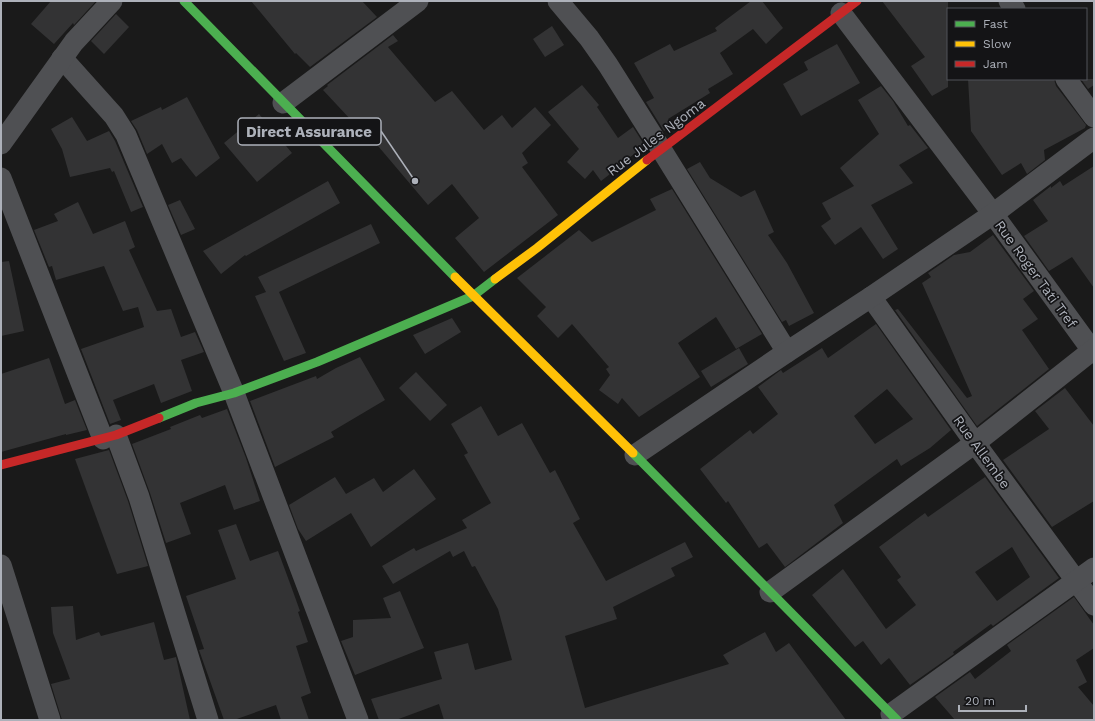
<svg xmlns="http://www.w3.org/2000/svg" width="1095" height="721" font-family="'Work Sans',sans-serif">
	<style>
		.building { fill: #333334; fill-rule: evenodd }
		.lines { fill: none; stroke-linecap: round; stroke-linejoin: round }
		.street { stroke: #4f5053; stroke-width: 21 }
		.fast { stroke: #4caf50; stroke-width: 9 }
		.slow { stroke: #ffc107; stroke-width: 9 }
		.jam { stroke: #c62828; stroke-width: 9 }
		.labels { text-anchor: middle; stroke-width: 3.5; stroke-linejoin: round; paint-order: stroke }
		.street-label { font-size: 14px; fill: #adb1ba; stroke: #141416 }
		.leader { fill: none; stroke: #adb1ba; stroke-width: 1.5 }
		.callout-dot { fill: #adb1ba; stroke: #141416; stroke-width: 1.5 }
		.callout { fill: #141416; stroke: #adb1ba; stroke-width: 1.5 }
		.callout-label { font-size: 15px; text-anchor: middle; font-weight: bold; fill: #adb1ba }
	</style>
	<rect width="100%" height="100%" fill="#1a1a1a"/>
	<g class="building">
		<polygon points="51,1 96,1 74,25 73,23 54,44 31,24"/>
		<polygon points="251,1 362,1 377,17 310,67 296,53 295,54"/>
		<polygon points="751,1 762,1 783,28 766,44 753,29 720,53 733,74 708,89 710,93 668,119 672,125 664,131 646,102 654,98 634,63 670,44 674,51 717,31 715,28"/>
		<polygon points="882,1 948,1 948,87 932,96 911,66 925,57"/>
		<polygon points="116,14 129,27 104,54 91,41"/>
		<polygon points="552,26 564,45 545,57 533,39"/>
		<polygon points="393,35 398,41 388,47 435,102 452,91 484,130 502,115 512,128 535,107 551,125 522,153 528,163 522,167 558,215 484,272 455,238 479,218 452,184 428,205 367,133 365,135 323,90 328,86 327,85"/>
		<polygon points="837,44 860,83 801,116 783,84 808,70 804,62"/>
		<polygon points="968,79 1054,79 1056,86 1086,125 1085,128 1044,150 1045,160 1027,174 1021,163 1002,175 971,131"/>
		<polygon points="1081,79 1094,79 1094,85 1088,89"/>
		<polygon points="582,85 599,105 597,107 618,138 633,127 645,146 622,163 623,164 601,181 593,170 585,179 567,162 579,149 548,112"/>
		<polygon points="881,86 893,101 908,126 910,125 928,148 899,165 913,183 871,205 898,249 883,259 861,227 835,245 821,226 831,219 822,203 854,186 840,168 879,134 858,100"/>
		<polygon points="187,97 220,158 196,177 181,158 172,163 162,144 147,154 137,130 131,121 161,107 162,110"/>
		<polygon points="259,114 292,153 257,182 224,143"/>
		<polygon points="72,117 87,141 109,131 115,141 143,207 131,212 114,171 112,172 110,168 70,177 62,149 51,129"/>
		<polygon points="700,162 710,178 741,197 755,190 774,232 768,235 787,263 814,313 789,326 786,320 782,322 687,169"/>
		<polygon points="1094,166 1094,288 1072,257 1049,271 1024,236 1048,221 1033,200 1051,186 1051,188 1060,181 1063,186"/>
		<polygon points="328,181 340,203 246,256 245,255 221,274 203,251"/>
		<polygon points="672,189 762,334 736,349 716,317 678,343 700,377 639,417 622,398 618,404 599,390 610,375 606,369 609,367 572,324 558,338 537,316 546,307 517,278 579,230 592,242 656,210 650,199"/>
		<polygon points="180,200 195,229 181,235 168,205"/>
		<polygon points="78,202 93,234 125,221 135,247 129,250 157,311 171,309 181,337 195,332 204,352 181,360 192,391 161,403 154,384 113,400 121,420 110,424 81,349 144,327 138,307 123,311 104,266 56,280 52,266 49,267 34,230 58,221 54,214"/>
		<polygon points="371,224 380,243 279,292 306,353 284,361 255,296 266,292 258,277"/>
		<polygon points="993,235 1034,291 1023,299 1038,319 1022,330 1049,369 977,426 895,310 898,309 967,398 972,396 922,283 931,277 928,273 954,255 970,252"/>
		<polygon points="9,261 24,331 1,336 1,262"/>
		<polygon points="452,318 461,332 425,354 413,335"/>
		<path d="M876 324 951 430 930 448 901 466 897 459 834 505 843 523 785 567 767 543 759 548 728 501 726 503 700 469 750 430 753 434 778 414 758 387 781 370 783 373 822 348 828 358ZM887 389 913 419 875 444 854 416Z"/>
		<polygon points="739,348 748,364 711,387 701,371"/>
		<polygon points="360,357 385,400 331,432 334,437 275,467 250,401 316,376 317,379 336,368"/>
		<polygon points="49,358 65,404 75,400 87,430 66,435 66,434 1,452 1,374"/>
		<polygon points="416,372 447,405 430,421 399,388"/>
		<polygon points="1065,388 1094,426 1094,501 1052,527 1003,460 1049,429 1035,411"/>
		<polygon points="481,406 498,436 522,423 550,473 555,470 580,519 573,523 606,581 685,542 693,557 671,568 675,576 613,607 617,619 565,636 585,708 729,664 723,655 765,632 776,652 789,643 846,720 444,720 439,704 396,720 379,720 371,699 442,679 434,652 468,643 475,670 512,660 498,609 475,566 472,567 464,551 453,557 450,551 393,584 382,566 414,548 416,551 467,528 462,520 491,503 464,455 468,453 451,424"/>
		<polygon points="227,409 246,458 260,501 234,510 225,485 180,503 191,534 166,543 150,493 132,444 171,429 170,427 200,415 202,418"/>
		<polygon points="109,450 128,501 148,566 117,574 75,459"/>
		<polygon points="414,469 436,499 371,547 351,513 306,541 298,529 289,505 335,477 346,494 374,478 383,492"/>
		<path d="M985 477 1059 578 993 626 991 624 953 652 954 654 910 685 889 658 881 665 863 641 855 647 812 595 843 569 886 629 916 605 897 580 901 577 879 547 925 513 928 517ZM1012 547 1030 577 997 601 975 572Z"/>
		<polygon points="236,524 250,561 278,551 291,586 300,611 298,612 308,642 296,646 311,693 301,697 309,720 281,720 276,705 234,720 224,720 199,650 204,649 186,596 236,579 218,530"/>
		<polygon points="400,591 424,648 355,675 341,641 353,637 353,620 391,618 383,598"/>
		<polygon points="1074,597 1094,625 1094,648 1076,660 1087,682 1078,687 1094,706 1094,720 955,720 935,697 970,672 975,679 1011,651 1007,645"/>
		<polygon points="73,606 76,640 99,632 101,636 154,622 164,660 176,657 190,720 62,720 51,684 70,679 53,633 51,607"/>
	</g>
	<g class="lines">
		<g class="street">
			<polyline points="558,1 589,38 608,65 661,149 787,352"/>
			<polyline points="1009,1 1015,9"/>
			<polyline points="841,13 993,214 1094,353"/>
			<polyline points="62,58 114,116 126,135 234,393 358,720"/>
			<polyline points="1066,79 1094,117"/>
			<polyline points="283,103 418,1"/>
			<polyline points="1,144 74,42 112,1"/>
			<polyline points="1,178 103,439"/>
			<polyline points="871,297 975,443 1094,605"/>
			<polyline points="116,435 139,497 208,720"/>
			<polyline points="635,455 787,352 871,297 993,214 1094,138"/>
			<polyline points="1,565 50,720"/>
			<polyline points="770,592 975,443 1094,349"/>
			<polyline points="891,714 1094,568"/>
		</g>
		<g class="fast">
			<polyline points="184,1 455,277"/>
			<polyline points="159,418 196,403 234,393 317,362 473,296 495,279"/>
			<polyline points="633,453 897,720"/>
		</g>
		<g class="slow">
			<polyline points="455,277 633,453"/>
			<polyline points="495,279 537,248 647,160"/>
		</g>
		<g class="jam">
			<polyline points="647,160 857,1"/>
			<polyline points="1,465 116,435 159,418"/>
		</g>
	</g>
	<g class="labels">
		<g class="street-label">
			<text transform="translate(656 137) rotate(-37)" y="5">Rue Jules Ngoma</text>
			<text transform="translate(1036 274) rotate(54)" y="5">Rue Roger Tati Tref</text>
			<text transform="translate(982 452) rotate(54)" y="5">Rue Allembe</text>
		</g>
	</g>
	<path class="leader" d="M415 181L381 131"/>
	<circle class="callout-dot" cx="415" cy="181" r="4"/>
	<rect class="callout" x="238" y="118" width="143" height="27" rx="4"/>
	<g class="callout-label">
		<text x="309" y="137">Direct Assurance</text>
	</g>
	<rect width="1095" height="721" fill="none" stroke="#adb1ba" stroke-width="4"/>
	<rect x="947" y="8" width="140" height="72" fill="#141416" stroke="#515358"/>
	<rect x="955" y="21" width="20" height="6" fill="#4caf50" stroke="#515358"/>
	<text x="983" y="28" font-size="12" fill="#adb1ba">Fast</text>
	<rect x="955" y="41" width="20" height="6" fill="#ffc107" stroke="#515358"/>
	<text x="983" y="48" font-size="12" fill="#adb1ba">Slow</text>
	<rect x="955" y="61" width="20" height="6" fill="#c62828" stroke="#515358"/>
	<text x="983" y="68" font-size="12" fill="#adb1ba">Jam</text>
	<path d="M959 705v6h67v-6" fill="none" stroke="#adb1ba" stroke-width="2"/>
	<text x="965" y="705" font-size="12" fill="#adb1ba" stroke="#141416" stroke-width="3" paint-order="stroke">20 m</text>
</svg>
